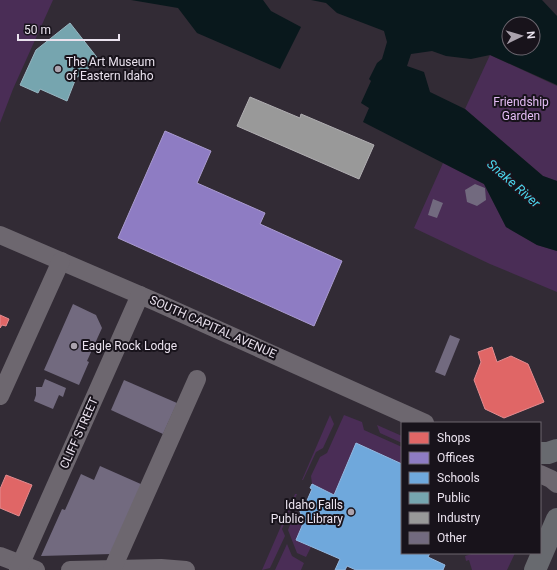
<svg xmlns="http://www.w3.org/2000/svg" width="557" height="570" font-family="Roboto,sans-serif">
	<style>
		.green { fill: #4a2d56 }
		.water { fill: #09181c; fill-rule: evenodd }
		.shops { fill: #e06666; stroke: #e38b8f }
		.offices { fill: #8e7cc3; stroke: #aa9bd0 }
		.schools { fill: #6fa8dc; stroke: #94b9e1 }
		.public { fill: #76a5af; stroke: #99b7c2 }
		.industry { fill: #999; stroke: #b1afb2 }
		.building { fill: #726a7f }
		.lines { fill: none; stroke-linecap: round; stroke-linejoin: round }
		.minor { stroke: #6d676f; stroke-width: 18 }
		.major { stroke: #686a6f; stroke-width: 22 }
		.poi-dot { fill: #aaa2ad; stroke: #18131b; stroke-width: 1.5 }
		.labels { text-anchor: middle; stroke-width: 4; stroke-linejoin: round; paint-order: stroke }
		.poi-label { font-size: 12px; fill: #eae2ee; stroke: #18131b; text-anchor: start }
		.park-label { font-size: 12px; fill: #e4bcf5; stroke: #18131b }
		.street-label { font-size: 12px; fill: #eae2ee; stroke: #18131b }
		.water-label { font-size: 13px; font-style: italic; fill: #4bd4eb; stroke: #18131b }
	</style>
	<rect width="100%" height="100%" fill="#322b35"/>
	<g class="green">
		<polygon points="0,0 53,0 13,89 0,123"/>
		<polygon points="490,55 557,86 557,181 543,176 465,109"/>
		<polygon points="443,163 484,184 506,227 537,245 557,251 557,292 490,264 414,228"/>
		<polygon points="330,415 334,424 323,448 316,452 303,480 302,480"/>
		<polygon points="344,415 362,422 364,430 402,447 402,464 356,444 334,495 312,484 311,476 320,457 327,453"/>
		<polygon points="377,425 402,436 402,443 380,433"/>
		<polygon points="295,494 297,494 282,529 285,536 270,568 262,570"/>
		<polygon points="302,517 305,519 296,540 311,547 306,557 297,553 288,530 292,520"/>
		<polygon points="287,544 292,556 304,563 301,570 275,570"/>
		<polygon points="474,553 515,553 507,570 472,570 469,560 466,561 465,556"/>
	</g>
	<g class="water">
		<polygon points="131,0 263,0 271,11 301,27 280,69 197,33 178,8"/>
		<path d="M311 0H542L557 16V85L490 55 471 59 446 56 432 51 411 54 407 66 424 72 430 92 465 109 543 176 557 181V251L537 245 506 227 484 184 363 122 369 108 361 103 371 81 369 79 377 63 382 59 387 42 384 31 337 13 326 3ZM509 24H533V48H509Z"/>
	</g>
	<g class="shops">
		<polygon points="0,315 9,319 6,326 2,325 0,328"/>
		<polygon points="492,347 497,362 511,356 528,364 544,402 504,418 485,409 474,380 481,362 478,352"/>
		<polygon points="6,475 32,485 19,516 0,508 0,489"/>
	</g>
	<polygon class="offices" points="165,131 211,151 197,183 265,213 260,224 342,261 314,326 118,238"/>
	<polygon class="schools" points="356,443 402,464 402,553 430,553 428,557 445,565 443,570 356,570 347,566 345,570 335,570 340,559 296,540 305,519 302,517 298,506 303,504 305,505 312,489 310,488 312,484 334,495"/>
	<polygon class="public" points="70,23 99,60 76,78 67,101 40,89 38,93 20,85 36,50"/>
	<polygon class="industry" points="250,97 300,118 301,114 374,145 359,179 237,126"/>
	<g class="building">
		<polygon points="475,184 485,188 486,200 477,206 467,202 465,190"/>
		<polygon points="433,199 443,203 437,218 428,215"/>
		<polygon points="73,304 96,315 102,328 87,361 89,362 79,385 44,370"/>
		<polygon points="450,335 460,339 445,376 435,372"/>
		<polygon points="45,379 66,388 63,397 59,395 53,409 34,401 36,395 36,387 42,387"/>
		<polygon points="124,380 177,403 163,434 111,410"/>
		<polygon points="100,466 143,485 112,554 41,556 62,509 65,510 81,474 94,480"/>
	</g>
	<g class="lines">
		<g class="minor">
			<polyline points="0,235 156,302 425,423"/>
			<polyline points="0,396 61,261"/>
			<polyline points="540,474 551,479 557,484"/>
			<polyline points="0,556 36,570"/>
			<polyline points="18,570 140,295"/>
			<polyline points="70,570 161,568 186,570"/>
			<polyline points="112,570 197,379"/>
		</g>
		<g class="major">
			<polyline points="540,453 548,453 557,450"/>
			<polyline points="535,570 557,519"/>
		</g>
	</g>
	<g class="poi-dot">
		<circle cx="58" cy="69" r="4"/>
		<circle cx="74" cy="346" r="4"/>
		<circle cx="351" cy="512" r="4"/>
	</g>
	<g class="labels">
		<g class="poi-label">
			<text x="66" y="66">The Art Museum<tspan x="66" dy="14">of Eastern Idaho</tspan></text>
			<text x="82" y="350">Eagle Rock Lodge</text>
			<text x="343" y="509" text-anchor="end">Idaho Falls<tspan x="343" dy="14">Public Library</tspan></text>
		</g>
		<g class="park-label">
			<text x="521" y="106">Friendship<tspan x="521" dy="14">Garden</tspan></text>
		</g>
		<g class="street-label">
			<text transform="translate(213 327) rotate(24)" y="4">SOUTH CAPITAL AVENUE</text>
			<text transform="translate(79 433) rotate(-66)" y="4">CLIFF STREET</text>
		</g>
		<g class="water-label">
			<text transform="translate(514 183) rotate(41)" y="5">Snake River</text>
		</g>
	</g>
	<rect x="401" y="422" width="140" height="132" fill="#18131b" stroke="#6c666f"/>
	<rect x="409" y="432" width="20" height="12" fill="#e06666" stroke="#6c666f"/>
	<text x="437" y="442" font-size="12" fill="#eae2ee">Shops</text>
	<rect x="409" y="452" width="20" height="12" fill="#8e7cc3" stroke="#6c666f"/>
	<text x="437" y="462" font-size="12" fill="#eae2ee">Offices</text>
	<rect x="409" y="472" width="20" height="12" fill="#6fa8dc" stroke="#6c666f"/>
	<text x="437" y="482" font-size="12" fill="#eae2ee">Schools</text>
	<rect x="409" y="492" width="20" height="12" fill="#76a5af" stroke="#6c666f"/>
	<text x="437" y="502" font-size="12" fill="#eae2ee">Public</text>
	<rect x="409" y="512" width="20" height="12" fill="#999999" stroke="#6c666f"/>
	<text x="437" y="522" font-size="12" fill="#eae2ee">Industry</text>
	<rect x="409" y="532" width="20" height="12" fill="#726a7f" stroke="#6c666f"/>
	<text x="437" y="542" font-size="12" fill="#eae2ee">Other</text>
	<g transform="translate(521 36) rotate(85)"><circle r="19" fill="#18131b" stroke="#6c666f"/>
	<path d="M0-3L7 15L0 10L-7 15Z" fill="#aaa2ad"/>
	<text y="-6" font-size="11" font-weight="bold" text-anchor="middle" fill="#eae2ee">N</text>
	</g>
	<path d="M18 34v6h101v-6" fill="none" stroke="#eae2ee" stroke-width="2"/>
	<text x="24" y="34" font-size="12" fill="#eae2ee" stroke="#18131b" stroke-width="3" paint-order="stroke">50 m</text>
</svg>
